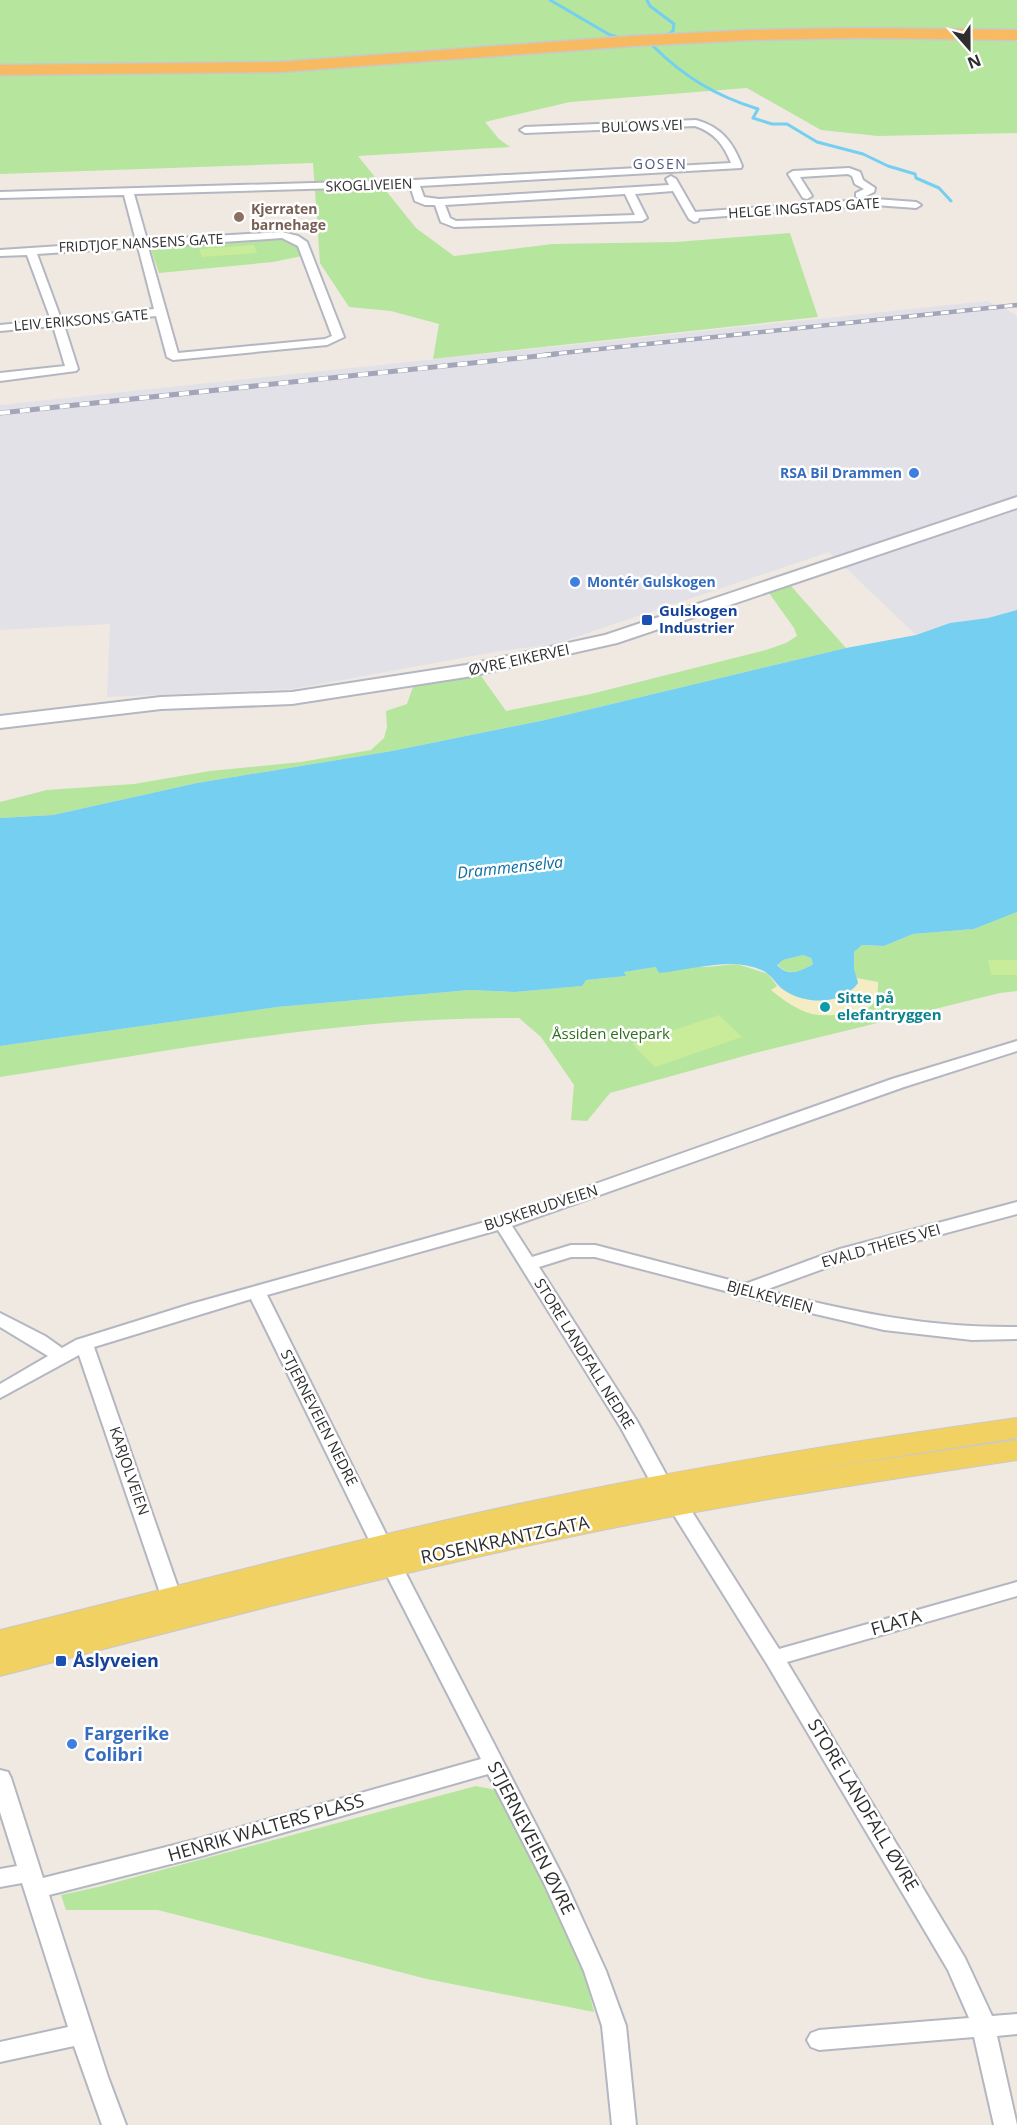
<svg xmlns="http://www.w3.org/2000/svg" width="1017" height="2125" font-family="'Open Sans',sans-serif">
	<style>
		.industrial { fill: #e3e1e8 }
		.green { fill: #b6e59e }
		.sand { fill: #f3ecc5 }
		.pitch { fill: #c9ec9a }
		.water { fill: #75cff0; fill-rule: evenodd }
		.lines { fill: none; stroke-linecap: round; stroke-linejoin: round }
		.stream { stroke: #75cff0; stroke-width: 3 }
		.minor-casing { stroke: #b4b7c1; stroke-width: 4 }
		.secondary-casing { stroke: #b4b7c1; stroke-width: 4 }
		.primary-casing { stroke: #c9c9c9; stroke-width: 2 }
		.trunk-casing { stroke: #c9c9c9; stroke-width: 3 }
		.minor { fill: #fff; fill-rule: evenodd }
		.secondary { fill: #fff; fill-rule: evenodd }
		.primary { fill: #f2d163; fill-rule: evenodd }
		.trunk { fill: #f8ba60; fill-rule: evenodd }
		.rail-far1-casing { stroke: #a3a6b8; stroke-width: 4.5 }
		.rail-casing { stroke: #a3a6b8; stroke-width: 5 }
		.rail-far1 { stroke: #fff; stroke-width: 3; stroke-dasharray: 8; stroke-linecap: butt }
		.rail { stroke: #fff; stroke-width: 4; stroke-dasharray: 10; stroke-linecap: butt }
		.education-dot { fill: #8d6e63; stroke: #fff; stroke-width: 2 }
		.shop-dot { fill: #3f7fe0; stroke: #fff; stroke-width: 2 }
		.transit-dot { fill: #1a4fb4; stroke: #fff; stroke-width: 2 }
		.culture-dot { fill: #0f9aa8; stroke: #fff; stroke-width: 2 }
		.labels { text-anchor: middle; stroke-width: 5; stroke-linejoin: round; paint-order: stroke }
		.far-street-label { font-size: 14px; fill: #2e2e2e; stroke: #fff }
		.far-neighbourhood-label { font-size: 14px; letter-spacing: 1.5px; fill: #4d5680; stroke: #fff }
		.far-education-label { font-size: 14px; font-weight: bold; fill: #785e54; stroke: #fff; text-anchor: start }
		.far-shop-label { font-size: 14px; font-weight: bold; fill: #366cbe; stroke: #fff; text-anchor: end }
		.transit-label { font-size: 15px; font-weight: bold; fill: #164399; stroke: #fff; text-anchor: start }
		.street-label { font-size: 15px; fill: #2e2e2e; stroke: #fff }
		.culture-label { font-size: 15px; font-weight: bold; fill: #0d838f; stroke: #fff; text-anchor: start }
		.park-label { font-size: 15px; fill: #2c6e1b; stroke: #fff }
		.water-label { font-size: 16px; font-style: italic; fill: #0d6fa3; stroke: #fff }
		.near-street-label { font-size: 18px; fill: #2e2e2e; stroke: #fff }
		.near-transit-label { font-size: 18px; font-weight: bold; fill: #164399; stroke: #fff; text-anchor: start }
		.near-shop-label { font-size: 18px; font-weight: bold; fill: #366cbe; stroke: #fff; text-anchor: start }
	</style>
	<rect width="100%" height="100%" fill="#efe9e1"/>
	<polygon class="industrial" points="987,301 1015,314 1017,317 1017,610 988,618 950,623 916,635 829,552 555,644 500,651 293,689 107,697 110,624 0,630 0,405"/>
	<g class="green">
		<polygon points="0,0 1017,0 1017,133 878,136 821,130 747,88 570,102 485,122 499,139 510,147 358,156 416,228 454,256 553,244 676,242 790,233 818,317 433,359 439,324 391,311 349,307 320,263 313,163 0,174"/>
		<polygon points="283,237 300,246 302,256 273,262 159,273 150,247 153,244"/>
		<polygon points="791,586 846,648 545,720 392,751 197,783 53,815 0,818 0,802 47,790 134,784 210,771 301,762 371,750 384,738 387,727 386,711 407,704 414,684 479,673 506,711 591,694 766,650 786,643 797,636 794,628 769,593"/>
		<path d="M1017 912V991L1000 993 755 1053 610 1093 587 1121 571 1120 574 1085 541 1037 519 1018C345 1016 172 1051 0 1077V1046L276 1007 470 990 515 992 581 986 586 980 625 976 624 972 656 967H707L737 964 768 974 777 986 790 994 826 1000 854 969V952L862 945 884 946 913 934 974 929Z"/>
		<path d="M803 955 811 958 813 964C800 972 788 977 777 964L783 960Z"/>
		<polygon points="476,1786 496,1790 582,1962 594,2012 427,1979 158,1910 66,1910 61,1895 98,1887"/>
	</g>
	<path class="sand" d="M857 978 878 982C878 989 878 998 873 1004 863 1015 826 1017 812 1014 797 1010 783 1000 771 990L777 986C812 1008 825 1001 858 983Z"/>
	<g class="pitch">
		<polygon points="254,245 257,253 202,257 199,249"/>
		<polygon points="988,960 1017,960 1017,975 991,975"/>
		<polygon points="719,1015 742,1037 655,1067 632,1044"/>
	</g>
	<path class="water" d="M1017 610V912L974 929 913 934 884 946 862 945 854 952V969L858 983C843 1004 809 1005 787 992 778 987 775 980 768 974 761 968 746 965 737 964 712 963 684 970 659 973L656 967 624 972 626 976 586 980 582 986 515 992 470 990 277 1007 0 1046V818L53 815 197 783 392 751 545 720 846 648 916 635 950 623 988 618ZM803 955 811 958 813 964C800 972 788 977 777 965L783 960Z"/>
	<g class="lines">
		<g class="stream">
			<polyline points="550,0 610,35 621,38"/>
			<polyline points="647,0 650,6 674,24 673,31 665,37"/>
			<path d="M659 42 653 46C684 77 716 96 758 109L753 118 772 124H787L817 142 863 154 888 166 915 174 916 178 939 188 951 201"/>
		</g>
		<defs>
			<g id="minor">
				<path d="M696 120C721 127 733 142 742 166L741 168 420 186 424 197 439 199 669 185 666 179 671 176 676 179 695 212 875 199 916 202 921 205 916 208 875 205 699 218 698 221 694 222 689 219 673 191 635 194 647 218 642 221 454 227 441 222 435 205H425L415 201 410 186 134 194 147 240 282 232 298 236 307 242 344 337 327 345 173 360 167 357 156 316 64 325 78 369 76 371 0 381V373L65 366 53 326 0 331V325L51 320 27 255 0 256V250L136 241 124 195 0 198V192L414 180 731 163C724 145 714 132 695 126L525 133 520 130 525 127ZM625 194 635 215 456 221 450 218 445 205ZM282 238 298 246 332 336 325 339 178 353 148 247ZM138 247 154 309 61 319 37 254Z"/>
				<polygon points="849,168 860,172 863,180 875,188 874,192 864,197 856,197 856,193 864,189 855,184 852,176 848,174 800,177 812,196 807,199 803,198 788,174 793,171"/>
				<path d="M1017 1041V1051L904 1087 512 1226 532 1257 571 1245H595L745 1284 840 1249 1017 1202V1214L853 1258 765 1290C850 1312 929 1328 1017 1327V1339L972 1340 884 1330 798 1310 595 1257H571L539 1267 637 1421 673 1487 670 1492 663 1494 656 1492 621 1428 498 1230 267 1295 392 1546 389 1551 382 1553 375 1551 372 1546 251 1299 94 1347 182 1599 179 1604 172 1607 165 1604 162 1599 79 1355 0 1398V1384L48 1356 0 1327V1313L45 1336 62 1348 76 1340 191 1304 496 1219 892 1079Z"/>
				<polygon points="677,1497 684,1499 779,1649 1017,1582 1017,1596 787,1662 965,1958 992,2016 1017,2014 1017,2034 997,2036 1017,2125 994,2125 974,2037 819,2050 811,2047 807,2040 811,2033 819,2030 969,2018 948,1970 767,1664 667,1504 670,1499"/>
				<polygon points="392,1559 399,1561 402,1566 566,1883 606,1971 626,2026 636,2125 612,2125 602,2026 584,1971 544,1883 488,1774 202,1856 49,1895 108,2077 126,2125 102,2125 74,2046 0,2062 0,2042 68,2027 22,1883 0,1887 0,1869 17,1866 0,1812 0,1770 8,1772 11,1778 43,1878 202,1838 481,1759 382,1566 385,1561"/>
			</g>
			<polygon id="secondary" points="1017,497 1017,508 617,643 466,677 292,704 161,709 0,728 0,716 161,697 292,692 466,665 605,635"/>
			<path id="primary" d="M1017 1418V1438L790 1473 1017 1440V1460C865 1483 714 1506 564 1538 374 1578 187 1627 0 1676V1630C174 1587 348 1541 523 1503 686 1468 851 1441 1017 1418Z"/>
			<polygon id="trunk" points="861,28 1017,30 1017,40 861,38 751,40 633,46 280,72 0,75 0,65 280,62 633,36 751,30"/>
		</defs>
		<use href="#minor" class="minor-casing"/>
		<use href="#secondary" class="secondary-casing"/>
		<use href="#primary" class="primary-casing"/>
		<use href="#trunk" class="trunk-casing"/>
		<use href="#minor" class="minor"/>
		<use href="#secondary" class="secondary"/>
		<use href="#primary" class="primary"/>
		<use href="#trunk" class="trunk"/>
		<defs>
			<polyline id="rail-far1" points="543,355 1017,305"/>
			<polyline id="rail" points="0,413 557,354"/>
		</defs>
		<use href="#rail-far1" class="rail-far1-casing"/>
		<use href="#rail" class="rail-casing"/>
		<use href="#rail-far1" class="rail-far1"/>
		<use href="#rail" class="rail"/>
	</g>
	<circle class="education-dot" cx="239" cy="217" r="6"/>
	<g class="shop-dot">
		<circle cx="914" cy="473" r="6"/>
		<circle cx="575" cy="582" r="6"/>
		<circle cx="72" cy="1744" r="6"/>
	</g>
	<g class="transit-dot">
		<rect x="641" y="614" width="12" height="12" rx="3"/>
		<rect x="55" y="1655" width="12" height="12" rx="3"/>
	</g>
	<circle class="culture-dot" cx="825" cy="1007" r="6"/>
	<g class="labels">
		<g class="far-street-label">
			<text transform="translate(642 126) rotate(-2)" y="5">BULOWS VEI</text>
			<text transform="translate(369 185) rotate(-2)" y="5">SKOGLIVEIEN</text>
			<text transform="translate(804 208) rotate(-4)" y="5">HELGE INGSTADS GATE</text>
			<text transform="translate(141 243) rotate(-3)" y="5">FRIDTJOF NANSENS GATE</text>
			<text transform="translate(81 320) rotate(-5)" y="5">LEIV ERIKSONS GATE</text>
		</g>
		<g class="far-neighbourhood-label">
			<text x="660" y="169">GOSEN</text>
		</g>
		<g class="far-education-label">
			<text x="251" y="214">Kjerraten<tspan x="251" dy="16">barnehage</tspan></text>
		</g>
		<g class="far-shop-label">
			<text x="902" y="478">RSA Bil Drammen</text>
			<text x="587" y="587" text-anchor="start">Montér Gulskogen</text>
		</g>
		<g class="transit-label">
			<text x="659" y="616">Gulskogen<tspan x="659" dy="17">Industrier</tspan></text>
		</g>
		<g class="street-label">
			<text transform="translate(519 660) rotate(-12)" y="5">ØVRE EIKERVEI</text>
			<text transform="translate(541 1208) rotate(-18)" y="5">BUSKERUDVEIEN</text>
			<text transform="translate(881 1246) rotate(-16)" y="5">EVALD THEIES VEI</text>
			<text transform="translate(770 1297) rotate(15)" y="5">BJELKEVEIEN</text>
			<text transform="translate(584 1354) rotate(58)" y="5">STORE LANDFALL NEDRE</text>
			<text transform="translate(319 1418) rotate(63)" y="5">STJERNEVEIEN NEDRE</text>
			<text transform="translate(129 1471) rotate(71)" y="5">KARJOLVEIEN</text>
		</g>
		<g class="culture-label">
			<text x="837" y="1003">Sitte på<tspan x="837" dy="17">elefantryggen</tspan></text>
		</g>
		<g class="park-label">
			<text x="611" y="1039">Åssiden elvepark</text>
		</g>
		<g class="water-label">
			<text transform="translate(510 867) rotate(-6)" y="6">Drammenselva</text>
		</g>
		<g class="near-street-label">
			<text transform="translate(505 1540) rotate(-12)" y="6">ROSENKRANTZGATA</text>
			<text transform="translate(896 1623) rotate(-16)" y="6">FLATA</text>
			<text transform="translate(863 1805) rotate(59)" y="6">STORE LANDFALL ØVRE</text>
			<text transform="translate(266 1828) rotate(-16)" y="6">HENRIK WALTERS PLASS</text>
			<text transform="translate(531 1838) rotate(63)" y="6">STJERNEVEIEN ØVRE</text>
		</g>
		<g class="near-transit-label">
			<text x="73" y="1667">Åslyveien</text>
		</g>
		<g class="near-shop-label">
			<text x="84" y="1740">Fargerike<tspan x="84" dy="21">Colibri</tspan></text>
		</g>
	</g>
	<g transform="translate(969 48) rotate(159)" stroke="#ffffff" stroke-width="4.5" paint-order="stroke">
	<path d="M0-4.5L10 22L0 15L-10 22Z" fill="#2e2e2e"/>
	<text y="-9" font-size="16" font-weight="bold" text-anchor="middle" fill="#2e2e2e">N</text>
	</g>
</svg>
